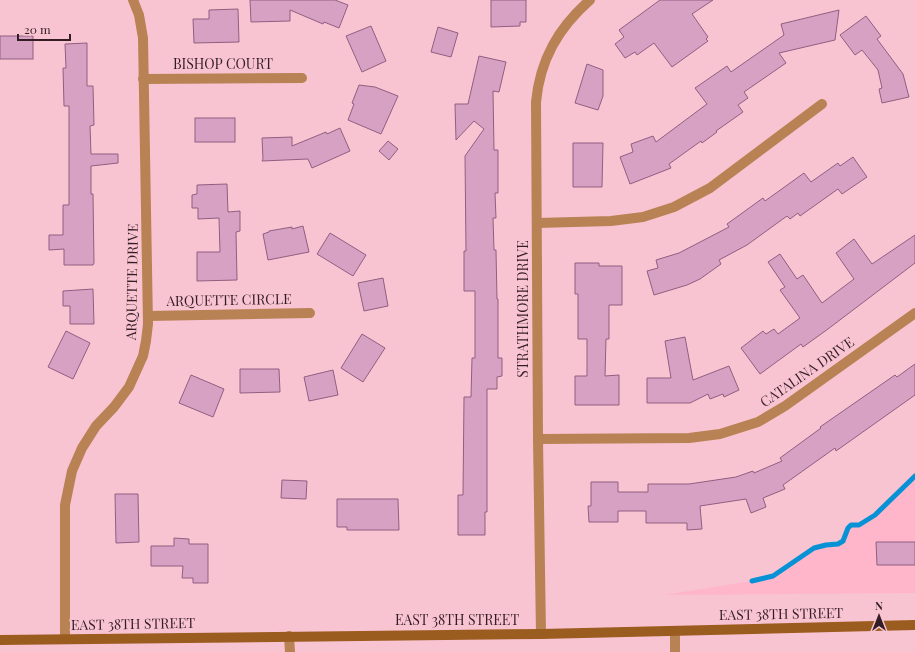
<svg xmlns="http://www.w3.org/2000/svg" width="915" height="652" font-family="'Playfair Display',serif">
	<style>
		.built { fill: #ffb6cb }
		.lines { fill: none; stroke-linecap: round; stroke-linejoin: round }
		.stream { stroke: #0892d6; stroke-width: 5 }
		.building { fill: #d7a1c4; stroke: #905f80 }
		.minor { stroke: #b88254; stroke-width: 10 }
		.secondary { stroke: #9b5c1f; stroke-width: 10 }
		.labels { text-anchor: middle; stroke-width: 4; stroke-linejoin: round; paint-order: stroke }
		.street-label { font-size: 14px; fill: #341c24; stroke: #f9c4d2 }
	</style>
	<rect width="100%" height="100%" fill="#f9c4d2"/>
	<polygon class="built" points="915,476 915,593 663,595 752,581 773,576 814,548 826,545 838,544 843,541 848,528 851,525 859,525 875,515"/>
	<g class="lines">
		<polyline class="stream" points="752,581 773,576 814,548 826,545 838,544 843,541 848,528 851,525 859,525 875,515 915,476"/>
	</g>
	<g class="building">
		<polygon points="250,0 335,0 348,5 339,28 324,22 323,24 290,10 290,21 251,22"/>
		<polygon points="491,0 526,0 526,22 520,22 520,26 491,27"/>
		<polygon points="660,0 713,0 692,14 708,37 706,39 708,41 672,67 654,43 637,55 635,52 625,58 615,44 624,37 619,30"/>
		<polygon points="238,9 239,42 194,43 193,19 209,19 209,10"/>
		<polygon points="839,10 835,40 779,53 786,63 744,92 748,98 738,105 743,112 716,131 717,132 702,143 701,141 669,164 671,168 630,184 620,157 633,152 631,144 653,136 656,142 707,104 695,88 727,66 731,72 784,35 781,24"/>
		<polygon points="866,16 881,36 877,39 903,74 909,97 882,103 879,89 882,88 878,70 862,50 855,55 840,35"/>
		<polygon points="371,26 386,61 362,72 346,36"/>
		<polygon points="438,27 458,33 451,57 431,52"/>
		<rect x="0" y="36" width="33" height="23"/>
		<polygon points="87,43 87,86 93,86 94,125 90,126 91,154 118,154 118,163 91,166 91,194 93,194 94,263 93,265 64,265 64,249 49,250 49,235 63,235 63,205 69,205 69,106 64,106 63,68 66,68 65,44"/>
		<polygon points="479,56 506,62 499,92 493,91 494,150 498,150 498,193 495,193 496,218 493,218 494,250 496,250 497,299 498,299 498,358 502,358 502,376 497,377 497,389 487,389 487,512 485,512 485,535 458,535 458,495 463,495 464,397 471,397 472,358 475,358 475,291 464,291 464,251 466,251 465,156 484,129 474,121 456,140 455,104 468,104"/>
		<polygon points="587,64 603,70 603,96 598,110 575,103"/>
		<polygon points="359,85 375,87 398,96 381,134 348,120 354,104 352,103"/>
		<rect x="195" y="118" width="40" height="24"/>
		<polygon points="340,128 350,151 312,168 308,159 262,161 263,159 262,138 292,137 292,146 326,132 327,134"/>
		<polygon points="388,141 398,149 389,160 379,151"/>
		<polygon points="573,143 603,143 602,187 573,187"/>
		<polygon points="853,157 867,177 842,194 838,189 800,216 798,213 790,219 787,216 747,245 719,260 721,264 700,279 687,285 654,295 647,271 658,268 656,260 679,253 729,227 727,224 763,198 765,201 804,173 811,182 838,163 840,166"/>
		<polygon points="227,184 228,212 240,211 240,231 236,232 237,280 197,281 197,252 220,252 219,218 198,219 198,208 192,208 192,195 197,194 197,185"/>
		<polygon points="303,226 309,252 268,260 263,234 269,232 269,231 292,227 292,229"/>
		<polygon points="330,233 366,255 353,276 317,254"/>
		<polygon points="915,235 915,263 828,329 803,347 801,344 760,374 741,348 763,331 766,334 774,329 778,334 800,318 780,290 785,287 768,262 780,254 797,279 803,275 822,303 854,279 836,253 854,239 872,264"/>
		<polygon points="575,263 599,263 599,266 622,266 622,305 609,305 609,339 606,339 605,376 619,375 619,405 575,405 575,376 587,376 587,339 578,339 578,294 575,294"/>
		<polygon points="383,278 388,306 364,311 358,283"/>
		<polygon points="93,289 94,324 70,324 70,306 63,306 63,291"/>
		<polygon points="66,331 90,343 73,379 48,367"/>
		<polygon points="362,334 385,348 363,382 341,368"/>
		<polygon points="685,337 693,380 729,366 739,390 724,397 723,394 710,399 708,394 690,403 647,403 647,378 671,378 665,341"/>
		<polygon points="915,364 915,395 836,451 835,448 783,485 785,489 763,498 766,507 751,513 746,499 700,506 702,529 687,530 687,523 646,523 646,511 618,511 618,522 589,522 588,506 591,506 591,482 618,482 618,492 648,492 648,484 689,484 736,477 753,471 754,473 782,461 780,458 821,428 820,427 895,375 897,377"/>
		<polygon points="240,369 279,369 280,392 240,393"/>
		<polygon points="333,370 338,395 309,401 304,377"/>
		<polygon points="191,375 224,389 213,417 179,403"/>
		<polygon points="282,480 307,481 306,499 281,498"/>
		<polygon points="115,494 138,494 139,542 116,543"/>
		<polygon points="337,499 398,499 399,530 347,530 347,527 337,527"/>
		<polygon points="174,538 189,539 189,544 208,544 208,583 193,583 193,578 182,578 183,566 151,566 151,546 174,546"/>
		<polygon points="876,542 915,542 915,565 877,565"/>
	</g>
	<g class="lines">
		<g class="minor">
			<polyline points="143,79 302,78"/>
			<polyline points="537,223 611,221 643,217 674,207 710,188 822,104"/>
			<polyline points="148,316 310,313"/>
			<polyline points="538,439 689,438 720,434 758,422 785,406 915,313"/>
			<polyline points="675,631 675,652"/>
			<path d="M541 634 538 439 536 102C540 60 558 28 590 0"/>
			<polyline points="289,636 290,652"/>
			<polyline points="65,639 65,505 72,471 82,448 96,426 114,407 129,387 143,356 146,341 148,324 143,38 139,15 133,0"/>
		</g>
		<polyline class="secondary" points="0,640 541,634 915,625"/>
	</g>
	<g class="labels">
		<g class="street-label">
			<text x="223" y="69">BISHOP COURT</text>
			<text transform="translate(132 282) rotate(-89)" y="5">ARQUETTE DRIVE</text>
			<text transform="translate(229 300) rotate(-1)" y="5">ARQUETTE CIRCLE</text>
			<text transform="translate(523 309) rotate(-90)" y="5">STRATHMORE DRIVE</text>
			<text transform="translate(807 372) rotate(-35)" y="5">CATALINA DRIVE</text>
			<text transform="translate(781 614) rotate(-1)" y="5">EAST 38TH STREET</text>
			<text x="457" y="625">EAST 38TH STREET</text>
			<text transform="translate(133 624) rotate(-1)" y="5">EAST 38TH STREET</text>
		</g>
	</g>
	<g transform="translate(879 616)" stroke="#f9c4d2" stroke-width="3" paint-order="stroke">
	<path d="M0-3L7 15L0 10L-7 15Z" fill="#341c24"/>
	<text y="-6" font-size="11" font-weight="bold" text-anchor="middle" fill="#341c24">N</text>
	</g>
	<path d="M18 34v6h52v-6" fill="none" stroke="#341c24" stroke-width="2"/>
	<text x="24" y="34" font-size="12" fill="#341c24" stroke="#f9c4d2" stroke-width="3" paint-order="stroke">20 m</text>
</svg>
